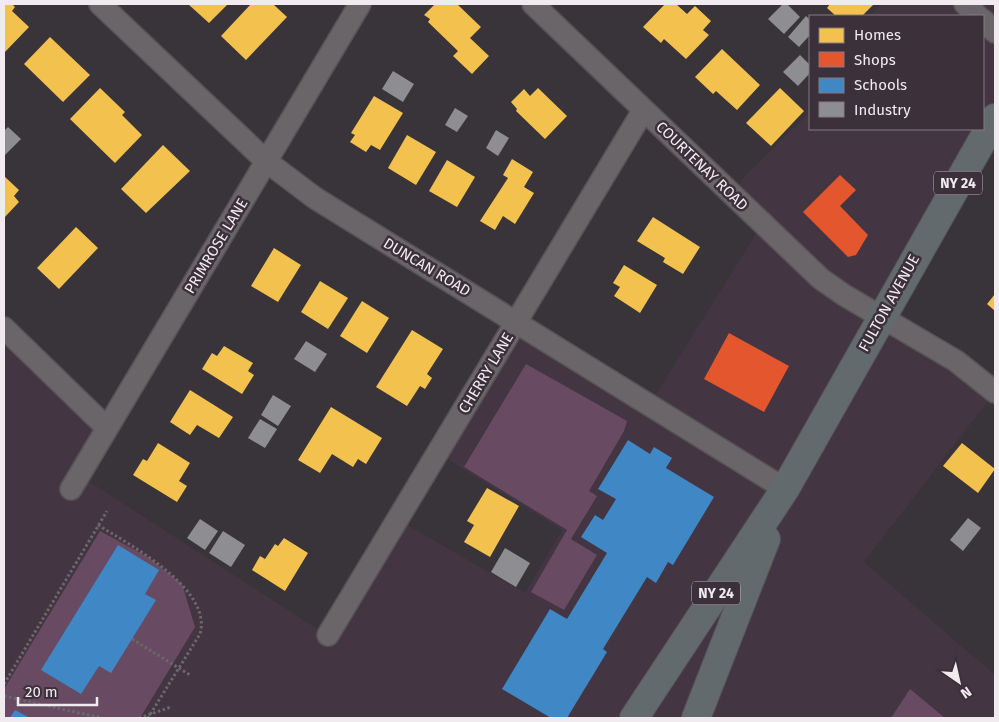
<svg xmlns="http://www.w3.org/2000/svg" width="999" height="722" font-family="'Fira Sans',sans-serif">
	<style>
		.built { fill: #433541 }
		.green { fill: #694a63 }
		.homes { fill: #f2c14e }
		.shops { fill: #e4572e }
		.schools { fill: #3f88c5 }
		.industry { fill: #8d8d92 }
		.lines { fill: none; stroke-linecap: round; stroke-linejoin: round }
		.street-casing { stroke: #575256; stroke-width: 24 }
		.primary-casing { stroke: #575256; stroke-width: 30 }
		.path { stroke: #6b686b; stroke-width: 3; stroke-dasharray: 2.5 2.5; stroke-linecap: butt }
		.street { stroke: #6a6569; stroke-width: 21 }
		.primary { stroke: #626a6d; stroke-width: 28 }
		.labels { text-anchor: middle; stroke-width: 5; stroke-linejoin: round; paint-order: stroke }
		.shield { fill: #3c313a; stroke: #bbb2b9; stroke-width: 1 }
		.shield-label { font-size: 14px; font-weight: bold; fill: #f1eaef }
		.street-label { font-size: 15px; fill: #f1eaef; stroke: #3c313a }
	</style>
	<rect width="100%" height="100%" fill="#393439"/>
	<polygon class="built" points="882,4 995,4 995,118 881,316 995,392 864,562 995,675 995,718 4,718 4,328 107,428 79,475 327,635 397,519 525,593 562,530 437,453 517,321 650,404 762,224 731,195 744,177 810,112 810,129 983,129 983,16 870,16"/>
	<g class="green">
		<polygon points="526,364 627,421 624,431 589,491 597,496 571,539 597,555 564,610 531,592 567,530 464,467"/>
		<polygon points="100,531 148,557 182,584 195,627 140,718 4,718 4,689"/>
		<polygon points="910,689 945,718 891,718"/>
	</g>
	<g class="homes">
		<polygon points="4,4 12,4 15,7 12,11 29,27 4,53"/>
		<polygon points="188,4 228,4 209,23"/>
		<polygon points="251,4 273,4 287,17 246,60 221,36"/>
		<polygon points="435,4 457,4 481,27 470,38 489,56 472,74 453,56 458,51 428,22 430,19 424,15"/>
		<polygon points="665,4 676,4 687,14 695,6 711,21 703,30 709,35 686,59 664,39 661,43 643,27"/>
		<polygon points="830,4 874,4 862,16 836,16 827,8"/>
		<polygon points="50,37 90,75 63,102 24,64"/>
		<polygon points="722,49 760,85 737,110 716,91 713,94 695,77"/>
		<polygon points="100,88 125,112 122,115 142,135 115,163 70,119"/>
		<polygon points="538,88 567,116 545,139 516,111 517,109 511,102 524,89 530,96"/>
		<polygon points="780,88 804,111 771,146 746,123"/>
		<polygon points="374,96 403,113 380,150 371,145 366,152 350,142 355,135 351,133"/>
		<polygon points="407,135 436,152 416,185 388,168"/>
		<polygon points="163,145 190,171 146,213 121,189"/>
		<polygon points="512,159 533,172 524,187 534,193 515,224 503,216 495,230 480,221 508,178 503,175"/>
		<polygon points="447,160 475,177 457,207 429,191"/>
		<polygon points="4,176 19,190 14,196 19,202 4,218"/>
		<polygon points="653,217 700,247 683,274 663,262 665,258 637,241"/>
		<polygon points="76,227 98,248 59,289 37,268"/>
		<polygon points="274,248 301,265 278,302 251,286"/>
		<polygon points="624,265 657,285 640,313 614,296 620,287 613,283"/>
		<polygon points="320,281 348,298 328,329 301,312"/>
		<polygon points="995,294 995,311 987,304"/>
		<polygon points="362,301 389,318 367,353 340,336"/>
		<polygon points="412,330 443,349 427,374 432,378 425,389 420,386 407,406 376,387"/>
		<polygon points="224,346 253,363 248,371 254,375 242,394 202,369 212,353 217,356"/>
		<polygon points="190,390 233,417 219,438 197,425 190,435 170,422"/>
		<polygon points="331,407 382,438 366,464 358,459 353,467 332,454 320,473 298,460"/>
		<polygon points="158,443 190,463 179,481 187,486 177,502 133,475 143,459 147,461"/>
		<polygon points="962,443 995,469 978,493 943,466"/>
		<polygon points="487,488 519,506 490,557 464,542 474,525 467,521"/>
		<polygon points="284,538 308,553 285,591 252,570 260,556 265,559 275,544 278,546"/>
	</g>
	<g class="shops">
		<polygon points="840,175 856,190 840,206 868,235 856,255 848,257 803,212"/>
		<polygon points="729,333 789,366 764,412 704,379"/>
	</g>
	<g class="schools">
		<polygon points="628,440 650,454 654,447 672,458 666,468 714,497 673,565 668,562 656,583 647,577 603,649 607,652 567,718 551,718 502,689 550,609 567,619 607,553 581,537 595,515 603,520 616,499 598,489"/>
		<polygon points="118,545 159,570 145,594 156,600 111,673 99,666 81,694 41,670"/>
		<polygon points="15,710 30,718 10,718"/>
	</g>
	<g class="industry">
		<polygon points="783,4 787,4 800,17 784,34 768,19"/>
		<polygon points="806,16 810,20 810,35 799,47 788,37"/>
		<polygon points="800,55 810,65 810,73 798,86 783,72"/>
		<polygon points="393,71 414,84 403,102 382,89"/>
		<polygon points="455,108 468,116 457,132 445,125"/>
		<polygon points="8,127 21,139 4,156 4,131"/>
		<polygon points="496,130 509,138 498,156 486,148"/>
		<polygon points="306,341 327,354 315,372 294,359"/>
		<polygon points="273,395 291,406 278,426 261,415"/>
		<polygon points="260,419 277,429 265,448 248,438"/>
		<polygon points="968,518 981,528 963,551 950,540"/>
		<polygon points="200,519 218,531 205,550 187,538"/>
		<polygon points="223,531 245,545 231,567 209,553"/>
		<polygon points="505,548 530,563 516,587 491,572"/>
	</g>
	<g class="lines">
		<defs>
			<g id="street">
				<polyline points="100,4 266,161 315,198 785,489"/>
				<polyline points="533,4 821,279 844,295 956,361 995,392"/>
				<polyline points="965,4 978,16"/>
				<polyline points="983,20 995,32"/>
				<polyline points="4,328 107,428"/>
				<polyline points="71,489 360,4"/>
				<polyline points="328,635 643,111"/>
			</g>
			<g id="primary">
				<polyline points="634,718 785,489 995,118"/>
				<polyline points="696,718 766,539"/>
			</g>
		</defs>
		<use href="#street" class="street-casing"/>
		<use href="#primary" class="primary-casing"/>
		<g class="path">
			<path d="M98 525C130 545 213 589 200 634L148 718"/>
			<polyline points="132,639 190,675"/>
			<polyline points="4,684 107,511"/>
			<polyline points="4,696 102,718"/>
			<polyline points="139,718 171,707"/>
		</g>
		<use href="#street" class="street"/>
		<use href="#primary" class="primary"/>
	</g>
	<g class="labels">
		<g class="shield">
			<rect x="934" y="171.5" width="48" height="23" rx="4"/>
			<rect x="692" y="581.5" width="48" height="23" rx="4"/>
		</g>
		<g class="shield-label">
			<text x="958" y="188">NY 24</text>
			<text x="716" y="598">NY 24</text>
		</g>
		<g class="street-label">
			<text transform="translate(702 166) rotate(44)" y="5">COURTENAY ROAD</text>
			<text transform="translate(216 246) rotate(-59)" y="5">PRIMROSE LANE</text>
			<text transform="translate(427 267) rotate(31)" y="5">DUNCAN ROAD</text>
			<text transform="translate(889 303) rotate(-61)" y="5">FULTON AVENUE</text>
			<text transform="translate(486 373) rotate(-59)" y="5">CHERRY LANE</text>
		</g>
	</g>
	<rect width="999" height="722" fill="none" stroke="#f1eaef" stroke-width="10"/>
	<rect x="809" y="15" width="175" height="115" fill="#3c313a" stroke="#847b82"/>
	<rect x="819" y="28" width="25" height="15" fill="#f2c14e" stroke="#847b82"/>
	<text x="854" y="40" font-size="15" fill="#f1eaef">Homes</text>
	<rect x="819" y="52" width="25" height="15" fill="#e4572e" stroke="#847b82"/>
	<text x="854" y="65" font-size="15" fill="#f1eaef">Shops</text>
	<rect x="819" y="78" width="25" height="15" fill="#3f88c5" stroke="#847b82"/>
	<text x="854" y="90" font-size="15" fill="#f1eaef">Schools</text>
	<rect x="819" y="102" width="25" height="15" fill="#8d8d92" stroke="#847b82"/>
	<text x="854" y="115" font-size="15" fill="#f1eaef">Industry</text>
	<g transform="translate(959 682) rotate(146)" stroke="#3c313a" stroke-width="4" paint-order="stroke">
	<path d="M0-4L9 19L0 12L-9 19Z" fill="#f1eaef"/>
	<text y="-8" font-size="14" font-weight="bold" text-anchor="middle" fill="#f1eaef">N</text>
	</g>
	<path d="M18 697v8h79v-8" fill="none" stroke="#f1eaef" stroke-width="2.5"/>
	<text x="25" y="697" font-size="15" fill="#f1eaef" stroke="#3c313a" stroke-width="4" paint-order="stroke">20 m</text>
</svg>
